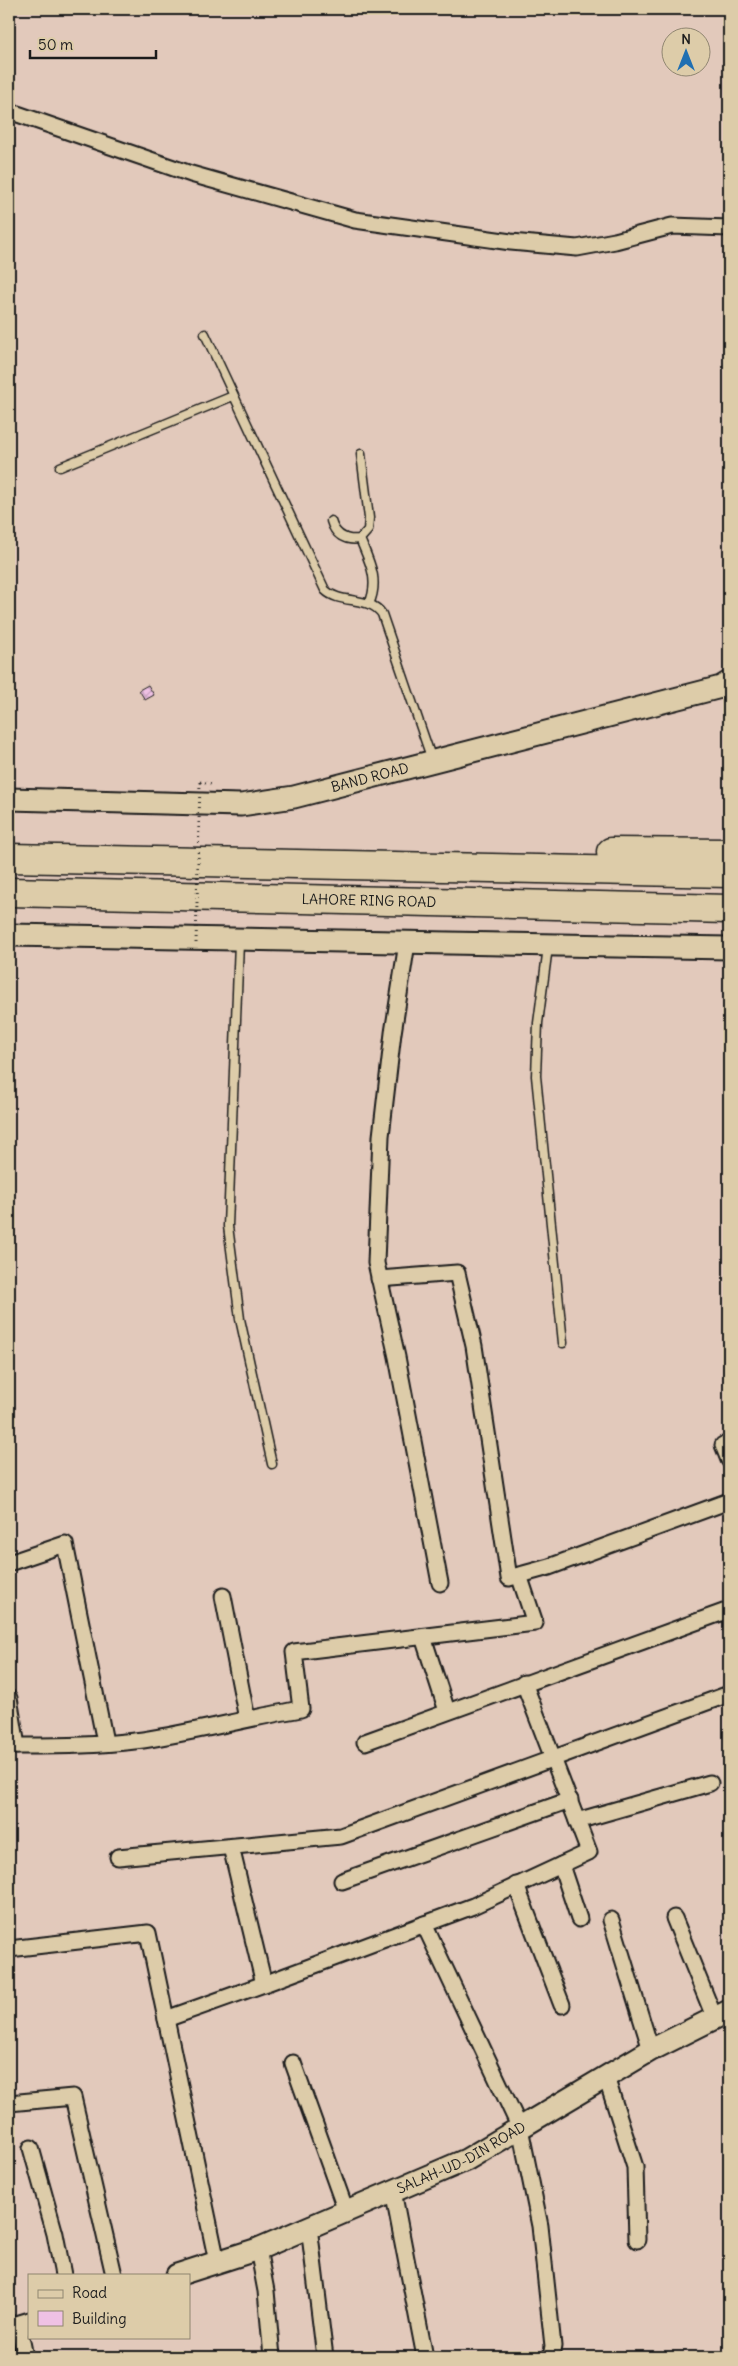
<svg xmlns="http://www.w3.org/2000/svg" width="738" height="2366" font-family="Delius,sans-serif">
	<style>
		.building { fill: url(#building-cross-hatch); stroke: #1c1c1c }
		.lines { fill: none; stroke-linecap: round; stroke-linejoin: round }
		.lane-casing { stroke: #1c1c1c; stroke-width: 11 }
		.street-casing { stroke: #1c1c1c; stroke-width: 19 }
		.secondary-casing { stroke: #1c1c1c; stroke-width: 25 }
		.highway-casing { stroke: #1c1c1c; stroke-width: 31 }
		.path { stroke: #1c1c1c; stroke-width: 3; stroke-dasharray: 1 4; stroke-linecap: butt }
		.lane { stroke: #ddcca9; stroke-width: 8 }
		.street { stroke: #ddcca9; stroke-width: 15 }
		.secondary { stroke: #ddcca9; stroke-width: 21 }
		.highway { stroke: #ddcca9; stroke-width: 28 }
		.path-bridge { stroke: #1c1c1c; stroke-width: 3; stroke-dasharray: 1 4; stroke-linecap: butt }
		.labels { text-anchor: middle; stroke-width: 5; stroke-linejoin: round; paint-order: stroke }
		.street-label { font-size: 14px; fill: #1c1c1c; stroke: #ddcca9 }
	</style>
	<defs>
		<pattern id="building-cross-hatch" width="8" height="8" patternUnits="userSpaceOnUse" patternTransform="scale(1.25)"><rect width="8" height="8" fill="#efc1e4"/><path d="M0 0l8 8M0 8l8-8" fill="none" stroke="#cca5c3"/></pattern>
	</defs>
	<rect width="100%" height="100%" fill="#e2c9bb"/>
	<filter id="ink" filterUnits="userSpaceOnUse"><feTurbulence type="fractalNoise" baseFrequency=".02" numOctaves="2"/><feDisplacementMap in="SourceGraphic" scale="10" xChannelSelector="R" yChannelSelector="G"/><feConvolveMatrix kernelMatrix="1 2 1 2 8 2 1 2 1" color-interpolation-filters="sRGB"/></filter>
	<g filter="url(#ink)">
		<polygon class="building" points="148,685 154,695 145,700 139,690"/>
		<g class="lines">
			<defs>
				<g id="lane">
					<path d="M205 334 325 590C340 605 369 595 382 614L432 760"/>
					<path d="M361 454 369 518 368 530 360 539C369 561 380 580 369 604"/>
					<polyline points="60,467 233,396"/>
					<path d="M331 521C335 535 345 541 360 539"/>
					<polyline points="239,942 228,1226 240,1319 272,1464"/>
					<polyline points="548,947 538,1023 536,1076 563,1343"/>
				</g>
				<g id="street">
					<polyline points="9,111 191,174 355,220 511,242 577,248 615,241 672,226 729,228"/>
					<polyline points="407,943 393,1033 381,1136 376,1263 397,1357 440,1583"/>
					<polyline points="379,1279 457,1273 474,1346 509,1578 549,1567 729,1501"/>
					<polyline points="723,1445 729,1460"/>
					<polyline points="9,1563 65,1544 105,1742"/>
					<polyline points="223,1596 247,1719"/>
					<polyline points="423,1637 447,1711"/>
					<polyline points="9,1698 17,1746"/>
					<polyline points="365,1742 729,1610"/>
					<path d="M9 1746C53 1746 99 1746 143 1740 196 1732 248 1718 301 1709L294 1652 535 1623 519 1575"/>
					<polyline points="577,1821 710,1783"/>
					<polyline points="231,1847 264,1984 473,1906 589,1852 524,1683"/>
					<polyline points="118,1857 341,1836 729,1694"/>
					<polyline points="561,1865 579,1919"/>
					<polyline points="342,1881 570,1800"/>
					<polyline points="516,1885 562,2005"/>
					<polyline points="674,1918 715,2019"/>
					<polyline points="611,1920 651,2050"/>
					<polyline points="424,1924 520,2128 540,2226 553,2346 551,2357"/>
					<polyline points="9,1949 148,1933 217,2262"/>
					<polyline points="166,2019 264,1984"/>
					<polyline points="293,2063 346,2211"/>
					<polyline points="606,2077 635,2167 637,2240"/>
					<polyline points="9,2103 73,2097 114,2275"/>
					<polyline points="31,2148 55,2234 63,2275"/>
					<polyline points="393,2191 425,2357"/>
					<polyline points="309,2227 325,2357"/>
					<polyline points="258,2249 266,2291 272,2357"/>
					<polyline points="19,2326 25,2357"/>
				</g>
				<g id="secondary">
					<path id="s1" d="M9 799 241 805 294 797 721 687 729 682"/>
					<polyline points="9,935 729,948"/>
					<path id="s2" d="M177 2275 258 2249 466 2160 651 2050 729 2011"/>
					<polyline points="9,2329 29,2323"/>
				</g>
				<g id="highway">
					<polyline points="611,852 729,853"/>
					<polyline points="9,858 729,873"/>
					<path id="s3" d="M9 892 729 909"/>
				</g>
			</defs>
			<use href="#lane" class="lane-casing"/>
			<use href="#street" class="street-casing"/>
			<use href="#secondary" class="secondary-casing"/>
			<use href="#highway" class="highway-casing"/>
			<polyline class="path" points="200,782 212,784"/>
			<use href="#lane" class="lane"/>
			<use href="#street" class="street"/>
			<use href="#secondary" class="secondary"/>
			<use href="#highway" class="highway"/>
			<polyline class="path-bridge" points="196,943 200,782"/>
		</g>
	</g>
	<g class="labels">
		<g class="street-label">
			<text dy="5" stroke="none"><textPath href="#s1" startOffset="364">BAND ROAD</textPath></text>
			<text dy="5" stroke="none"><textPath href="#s3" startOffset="360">LAHORE RING ROAD</textPath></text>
			<text dy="5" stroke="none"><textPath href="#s2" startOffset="308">SALAH-UD-DIN ROAD</textPath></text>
		</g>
	</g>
	<rect width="738" height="2366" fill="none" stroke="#ddcca9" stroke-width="30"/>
	<rect x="15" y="15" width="708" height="2336" fill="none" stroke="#1c1c1c" stroke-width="2" filter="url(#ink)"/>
	<rect x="28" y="2274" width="162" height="65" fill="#ddcca9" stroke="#908671"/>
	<rect x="38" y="2290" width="25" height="8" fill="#ddcca9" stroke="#908671"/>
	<text x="72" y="2298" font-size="15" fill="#1c1c1c">Road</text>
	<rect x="38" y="2311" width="25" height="15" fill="#efc1e4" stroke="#908671"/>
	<text x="72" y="2324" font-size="15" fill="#1c1c1c">Building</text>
	<g transform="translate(686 52)"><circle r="24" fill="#ddcca9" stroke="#908671"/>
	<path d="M0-4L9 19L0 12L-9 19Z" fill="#1f6fb2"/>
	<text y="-8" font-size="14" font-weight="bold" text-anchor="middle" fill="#1c1c1c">N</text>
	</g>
	<path d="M30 50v8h126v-8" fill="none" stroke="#1c1c1c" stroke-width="2.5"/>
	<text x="38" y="50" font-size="15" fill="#1c1c1c" stroke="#ddcca9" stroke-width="4" paint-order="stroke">50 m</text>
</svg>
